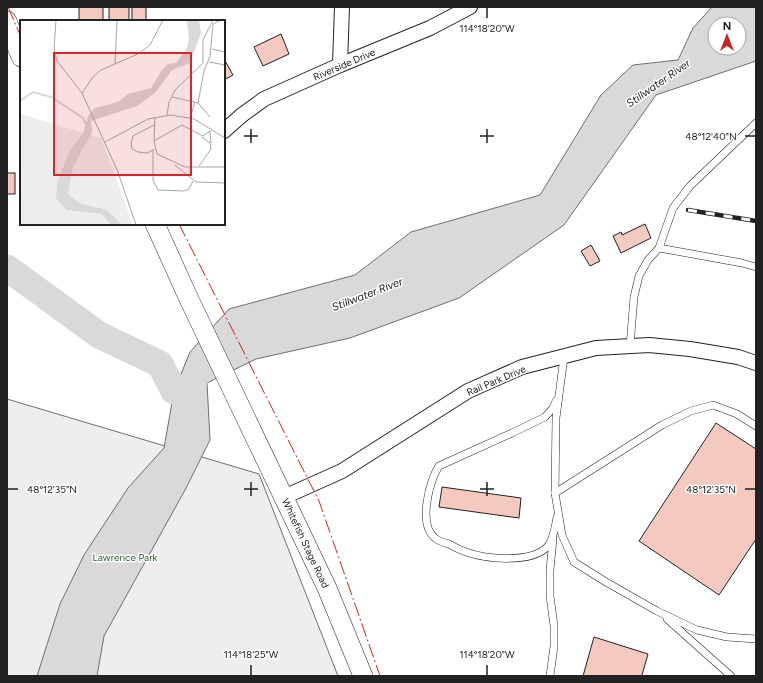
<svg xmlns="http://www.w3.org/2000/svg" width="763" height="683" font-family="Figtree,sans-serif">
	<style>
		.green { fill: #eee; stroke: #6f6f6f }
		.water { fill: #d9d9d9; stroke: #6f6f6f; fill-rule: evenodd }
		.lines { fill: none; stroke-linecap: round; stroke-linejoin: round }
		.river { stroke: #d9d9d9; stroke-width: 27 }
		.building { fill: #f3c9c0; stroke: #222 }
		.service-casing { stroke: #222; stroke-width: 8 }
		.minor-casing { stroke: #222; stroke-width: 16 }
		.secondary-casing { stroke: #222; stroke-width: 20 }
		.service { stroke: #fff; stroke-width: 7 }
		.minor { stroke: #fff; stroke-width: 14 }
		.secondary { stroke: #fff; stroke-width: 19 }
		.rail-casing { stroke: #222; stroke-width: 4.5 }
		.rail { stroke: #fff; stroke-width: 3; stroke-dasharray: 9; stroke-linecap: butt }
		.power { stroke: #c62828; stroke-width: 1; stroke-dasharray: 14 3 2 3; stroke-linecap: butt }
		.ticks { fill: none; stroke: #222; stroke-width: 1.5 }
		.labels { text-anchor: middle; stroke-width: 3; stroke-linejoin: round; paint-order: stroke }
		.street-label { font-size: 10px; fill: #222; stroke: #fff }
		.park-label { font-size: 10px; fill: #2f5e38; stroke: #fff }
		.water-label { font-size: 11px; font-style: italic; fill: #222; stroke: #fff }
		.inset-river { fill: none; stroke: #d9d9d9; stroke-width: 2 }
		.inset-road { fill: none; stroke: #a7a7a7; stroke-width: 1 }
		.view { fill: #d62828; fill-opacity: 0.15; stroke: #d62828; stroke-width: 2 }
		.inset-edge { fill: none; stroke: #222; stroke-width: 2 }
		.ticks-label { font-size: 10px; text-anchor: middle; fill: #222; stroke: #fff; stroke-width: 3; stroke-linejoin: round; paint-order: stroke }
	</style>
	<rect width="100%" height="100%" fill="#fff"/>
	<polygon class="green" points="7,399 259,474 338,676 7,676"/>
	<path class="water" d="M712 7H756V61L656 95 564 225 459 298 350 338 256 359 207 383 210 440 185 490 104 636 97 676H37L60 604 84 555 128 488 164 448 174 391 190 352 229 309 355 275 411 232 540 195 601 95 633 65 678 60 693 28ZM715 24H739V48H715Z"/>
	<g class="lines">
		<polyline class="river" points="7,268 99,335 160,364 174,391 187,394 197,374"/>
	</g>
	<g class="building">
		<rect x="79" y="7" width="24" height="14"/>
		<rect x="109" y="7" width="20" height="14"/>
		<rect x="132" y="7" width="14" height="13"/>
		<polygon points="281,34 289,54 263,66 254,47"/>
		<polygon points="224,59 233,75 224,80"/>
		<rect x="7" y="173" width="8" height="21"/>
		<polygon points="645,224 651,238 621,253 613,236 621,232 622,235"/>
		<polygon points="591,245 600,261 590,266 581,251"/>
		<polygon points="716,423 756,449 756,539 719,595 639,541"/>
		<polygon points="442,487 521,498 519,518 439,507"/>
		<polygon points="594,637 648,654 642,675 644,676 583,676"/>
	</g>
	<g class="lines">
		<defs>
			<g id="service">
				<polyline points="659,248 742,263 756,267"/>
				<polyline points="630,346 634,297 639,276 648,260 659,248 673,208 690,186 756,123"/>
				<polyline points="564,357 556,418 555,493 562,535 574,562 606,582 657,611 697,630 727,637 756,639"/>
				<path d="M556 401 553 408 545 417 512 433 439 466C429 481 418 525 435 538 438 541 445 543 449 544 454 547 460 550 466 552 486 559 532 564 548 546 554 538 555 527 557 517"/>
				<polyline points="555,493 662,425 691,411 713,405 737,414 756,426"/>
				<polyline points="667,619 731,676"/>
				<polyline points="550,676 554,646 554,626 550,596 550,570 553,539"/>
			</g>
			<g id="minor">
				<polyline points="340,65 342,7"/>
				<polyline points="224,131 242,115 264,99 340,65 430,28 470,7"/>
				<polyline points="284,497 342,471 468,391 522,367 596,348 649,345 690,349 738,357 756,363"/>
			</g>
			<g id="secondary">
				<polyline points="7,21 21,57"/>
				<polyline points="155,224 188,297 327,588 363,676"/>
			</g>
		</defs>
		<use href="#service" class="service-casing"/>
		<use href="#minor" class="minor-casing"/>
		<use href="#secondary" class="secondary-casing"/>
		<use href="#service" class="service"/>
		<use href="#minor" class="minor"/>
		<use href="#secondary" class="secondary"/>
		<defs>
			<polyline id="rail" points="688,210 756,221"/>
		</defs>
		<use href="#rail" class="rail-casing"/>
		<use href="#rail" class="rail"/>
		<g class="power">
			<polyline points="8,7 21,37"/>
			<polyline points="179,224 319,501 380,676"/>
		</g>
	</g>
	<path class="ticks" d="M487 8V18M251 129V143M487 129V143M244 136H258M480 136H494M745 136H755M251 482V496M487 482V496M8 489H18M244 489H258M480 489H494M745 489H755M251 665V675M487 665V675"/>
	<g class="labels">
		<g class="street-label">
			<text transform="translate(344 64) rotate(-23)" y="4">Riverside Drive</text>
			<text transform="translate(496 380) rotate(-23)" y="4">Rail Park Drive</text>
			<text transform="translate(306 543) rotate(65)" y="4">Whitefish Stage Road</text>
		</g>
		<g class="park-label">
			<text x="125" y="561">Lawrence Park</text>
		</g>
		<g class="water-label">
			<text transform="translate(658 83) rotate(-35)" y="4">Stillwater River</text>
			<text transform="translate(367 294) rotate(-21)" y="4">Stillwater River</text>
		</g>
	</g>
	<g transform="translate(20 20)">
		<rect width="205" height="205" fill="#fff"/>
		<path d="M0 94 81 118 113 205H0Z" fill="#eee"/>
		<path d="M167 0H179L181 13 170 43 152 50 135 73 117 86 71 101 72 112 53 147 48 173 51 177 62 184 87 190 102 205H91L82 194 47 190 36 179 37 164 49 132 63 113 68 96 75 88 98 82 108 74 131 68 142 50 148 44 156 43 167 28 169 19Z" fill="#d9d9d9"/>
		<path class="inset-river" d="M0 81 13 72 31 77 63 98 65 103 69 101"/>
		<path class="inset-road" d="M36 0 34 29 37 41 62 73 98 152 116 205M192 29 205 32M189 42 205 45M95 44 97 0M62 73 73 57 81 50 118 34 130 25 143 0M152 77 178 83 190 97M178 83 184 51 190 36 193 4 201 0M147 95 149 82 155 70 183 43V20L193 0M135 97 134 121 137 134 165 147H205M170 98 175 82M190 111 191 123M134 121 162 105 183 116 190 111M85 122 128 99 151 95 174 99 205 118M133 129V160L138 170 164 171 169 169 173 161M133 130 127 133 118 132 112 129 111 123 113 116 134 105M155 145 176 162 205 163M179 146 191 129 190 123 182 117"/>
		<path class="view" d="M34 33H171V155H34Z"/>
		<rect width="205" height="205" class="inset-edge"/>
	</g>
	<g class="ticks-label">
		<text x="487" y="32">114°18'20"W</text>
		<text x="711" y="140">48°12'40"N</text>
		<text x="52" y="493">48°12'35"N</text>
		<text x="711" y="493">48°12'35"N</text>
		<text x="251" y="658">114°18'25"W</text>
		<text x="487" y="658">114°18'20"W</text>
	</g>
	<rect width="763" height="683" fill="none" stroke="#222222" stroke-width="16"/>
	<g transform="translate(727 36)"><circle r="19" fill="#ffffff" stroke="#a7a7a7"/>
	<path d="M0-3L7 15L0 10L-7 15Z" fill="#c62828"/>
	<text y="-6" font-size="11" font-weight="bold" text-anchor="middle" fill="#222222">N</text>
	</g>
</svg>
